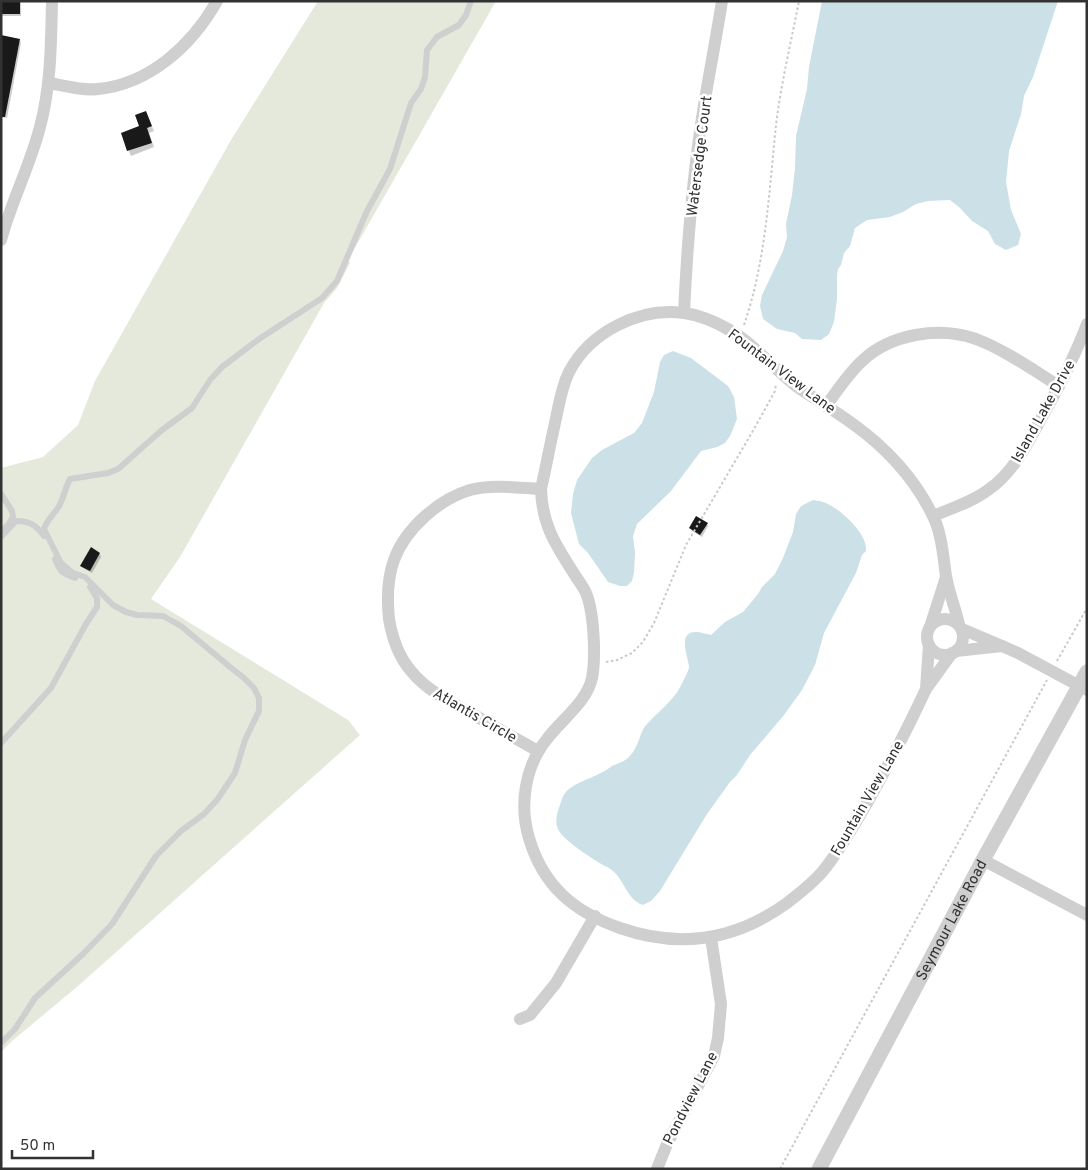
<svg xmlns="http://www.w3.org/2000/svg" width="1088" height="1170" font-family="Overpass,sans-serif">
	<rect width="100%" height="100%" fill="#fff"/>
	<path fill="#e4e9dc" d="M318 1H496L348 260 350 263 337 288 324 303 180 557 151 599 348 720 360 735 78 986 12 1041 1 1052V468L43 457 78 425 95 381 231 140Z"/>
	<g fill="#cbe0e7">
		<path d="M822 1H1058L1033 77 1024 96 1021 114 1009 151 1006 182 1011 210 1021 234 1018 245 1006 250 995 244 988 231 972 221 960 208 950 200 928 201 916 204 903 212 890 217 867 220 855 228 850 246 844 253 841 265 838 269 837 275V299L834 322 829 334 821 340 802 339 795 333 777 329 763 319 760 306 762 295 783 251 787 237 786 224 792 195 795 168 796 136 807 89 809 67Z"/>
		<path d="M673 351 691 358 728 386 734 397 737 419 730 436 725 443 717 447 701 451 671 491 637 524 633 536 635 553 634 572 632 581 627 586H620L608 582 588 553 579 544 571 513 573 494 577 480 592 458 602 450 634 433 642 423 654 392 660 362 664 355Z"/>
		<path d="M813 500C818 501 823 501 828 504 842 511 868 534 866 551L862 555 856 573 824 633 815 665 802 690 784 715 750 755 737 775 730 782 707 814 660 891 651 901 643 905C625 899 624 875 607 867 595 861 566 842 559 831 554 823 557 813 560 805 562 799 564 792 569 789 582 779 598 777 612 766 618 763 624 762 629 757 640 746 639 732 647 724 657 713 669 704 678 691 680 687 689 671 689 667 689 658 676 632 696 632 701 632 706 634 711 635L725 622 743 612 758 594 762 587 775 574 783 558 793 532 796 514 801 506Z"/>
	</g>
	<g fill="#0003">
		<rect x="1" y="1" width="20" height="15"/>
		<path d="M20 40 21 43 7 118 1 117Z"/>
		<path d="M146 112 154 131 149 133 154 147 131 156 122 133 140 127Z"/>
		<path d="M707 524 708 526 702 537 692 531 691 528Z"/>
		<path d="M100 554 101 557 92 573 83 568 81 566Z"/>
	</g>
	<g fill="#191919">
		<rect x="1" y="1" width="19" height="13"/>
		<path d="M1 35 20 39 5 117H1Z"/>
		<path d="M146 111 152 126 147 128 152 143 127 151 121 133 139 126 135 115Z"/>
		<path d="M696 516 708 523 700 535 689 528Z"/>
		<path d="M91 547 100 553 90 571 80 566Z"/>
	</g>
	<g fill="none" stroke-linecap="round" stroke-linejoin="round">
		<g stroke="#c9c9c9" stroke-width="2" stroke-dasharray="2.5 2.5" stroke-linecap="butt">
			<path d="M744 325C766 261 769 192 776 125 781 84 791 42 799 1"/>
			<path d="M1057 661 1087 608"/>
			<path d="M606 662 617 660 632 653 643 642 654 623 686 545 754 429 775 391 776 384"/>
			<path d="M780 1169 1047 680"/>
		</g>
		<g stroke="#cfcfcf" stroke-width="6">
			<path d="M1 494 12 511 13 517 8 525 1 531"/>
			<path d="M1 537 16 521C30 521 36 525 44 536"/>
			<path d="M55 559C60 572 62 573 75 578"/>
			<path d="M1 743 51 688 86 624 97 607V598L90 587"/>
			<path d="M1 1043 15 1029 35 998 83 954 112 924 156 856 181 831 204 814 217 800 235 773 245 740 259 711V698L254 688 244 678 230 667 181 626 163 616 137 615 126 612 113 605 85 577 73 573 61 563 44 529C47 519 54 515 59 506 64 497 65 488 70 479L108 473 118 469 162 430 192 408 210 380 222 367 259 339 322 298 337 281 367 211 390 169 411 103 421 89 425 77 427 50 437 37 459 25 466 15 471 1"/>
		</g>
		<g stroke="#cfcfcf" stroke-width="12">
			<path d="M49 83C65 86 83 91 98 89 150 84 192 45 217 1"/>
			<path d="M1 240C11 202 30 166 40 127 51 86 51 44 52 1"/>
			<path d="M684 313C687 248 692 183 702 118 708 79 716 40 722 1"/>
			<path d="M826 406C837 391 848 374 862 361 890 334 939 326 976 339 1005 350 1033 370 1059 386"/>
			<path d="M933 516C952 508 972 502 988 490 1013 473 1028 443 1042 417 1059 387 1075 356 1087 324"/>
			<circle cx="945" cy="637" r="18"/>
			<path d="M930 627 946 577"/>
			<path d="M929 645 926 689 952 653"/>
			<path d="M1002 646 1018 653 1087 690"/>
			<path d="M956 651 1002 646 962 629"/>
			<path d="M926 689C908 728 888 766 867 803 853 827 840 850 823 871 813 883 800 893 787 903 736 940 680 949 620 928 574 912 543 886 529 838 519 805 525 766 547 739 561 720 587 702 592 678 596 657 594 612 586 593 583 586 577 579 573 572 555 544 542 524 541 489 546 467 550 445 555 423 559 405 561 388 569 372 590 332 639 307 684 313 700 315 718 323 733 332 756 346 774 369 796 386 815 399 834 410 853 424 885 447 914 478 932 514 942 533 943 556 946 576 949 592 955 608 959 624"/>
			<path d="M538 751C517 739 496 728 476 716 453 703 428 692 411 671 399 657 392 637 389 619 387 599 387 579 394 560 405 529 439 499 470 490 493 484 518 488 541 489"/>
			<path d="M983 860 1087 915"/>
			<path d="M520 1019 530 1015 556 983 595 916"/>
			<path d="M657 1169 667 1144 714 1056 718 1038 721 1004 711 938"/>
		</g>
		<path stroke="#cfcfcf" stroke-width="15" id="s1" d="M819 1169 983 860 1087 672"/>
	</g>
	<g text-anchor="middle" stroke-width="5" stroke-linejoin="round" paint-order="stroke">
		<g font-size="15" fill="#323232" stroke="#fff">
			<text transform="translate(699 156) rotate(-83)" y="5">Watersedge Court</text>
			<text transform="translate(782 371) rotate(37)" y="5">Fountain View Lane</text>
			<text transform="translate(1043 411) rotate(-61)" y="5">Island Lake Drive</text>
			<text transform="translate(475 715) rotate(30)" y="5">Atlantis Circle</text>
			<text transform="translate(867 798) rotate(-60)" y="5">Fountain View Lane</text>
			<text dy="5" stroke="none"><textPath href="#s1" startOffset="282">Seymour Lake Road</textPath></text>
			<text transform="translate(690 1098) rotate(-63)" y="5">Pondview Lane</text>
		</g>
	</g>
	<rect width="1088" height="1170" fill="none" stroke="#323232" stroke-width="5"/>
	<path d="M12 1150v8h81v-8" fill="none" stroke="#323232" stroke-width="2.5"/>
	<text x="20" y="1150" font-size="15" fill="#323232" stroke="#ffffff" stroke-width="4" paint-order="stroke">50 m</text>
</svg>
